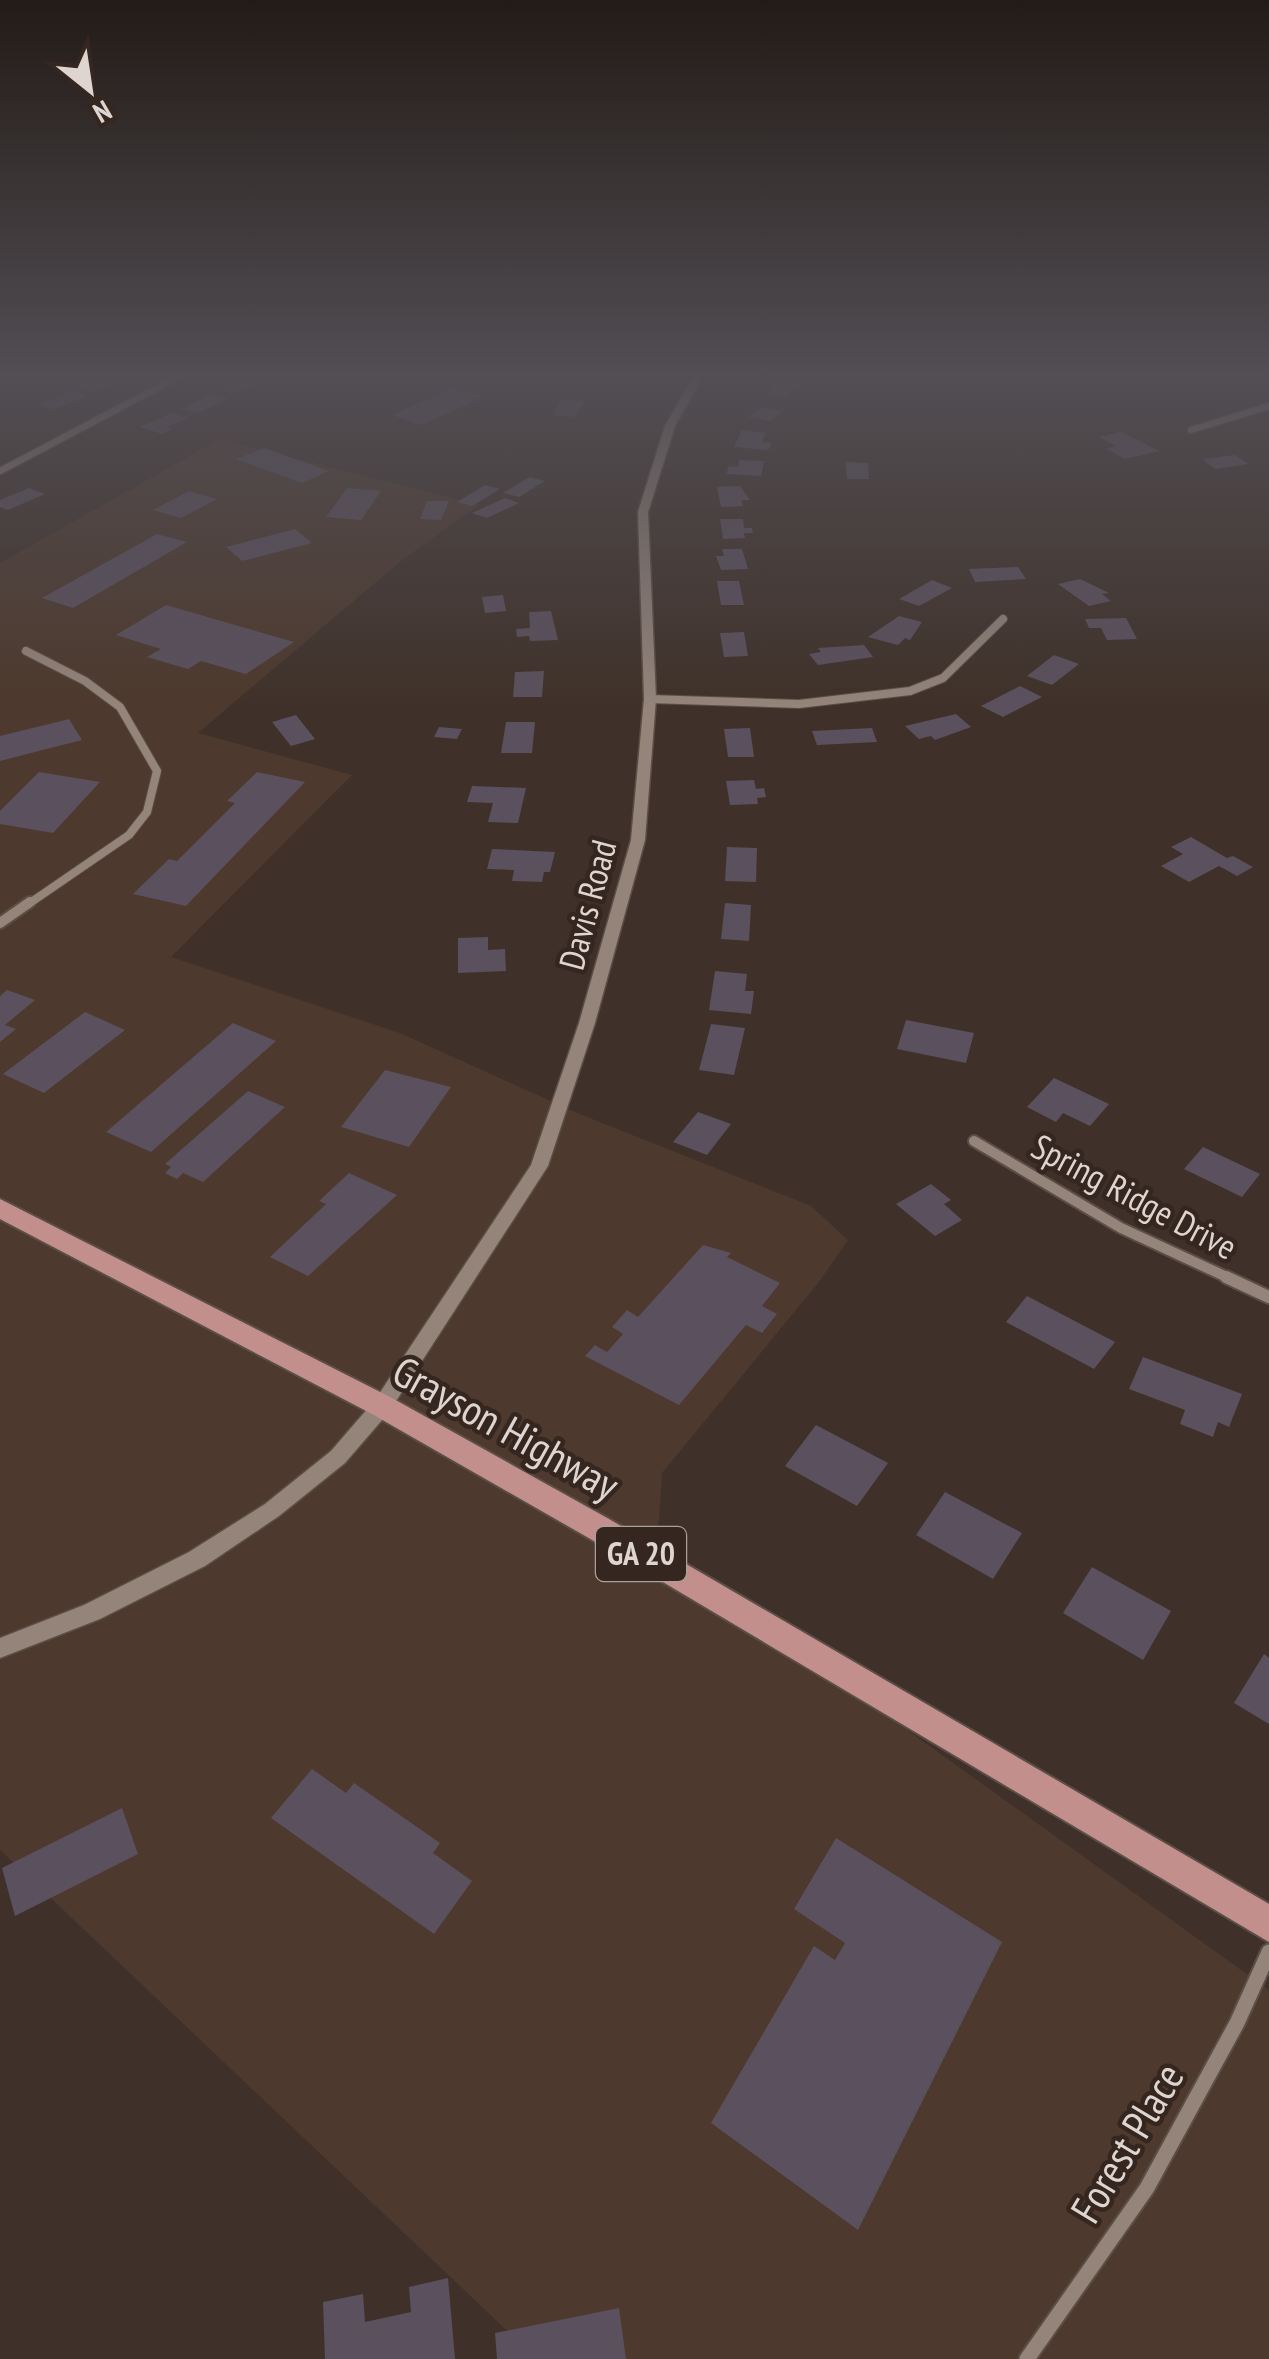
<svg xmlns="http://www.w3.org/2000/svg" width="1269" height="2359" font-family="'PT Sans Narrow',sans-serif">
	<rect width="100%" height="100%" fill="#3f3129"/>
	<path fill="#4d392d" d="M220 439 479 505 401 561 198 733 352 775 171 957 400 1033 577 1113 811 1206 848 1240 819 1282 662 1473 657 1550 1269 1990V2359H537L0 1850V563Z"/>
	<g fill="#5b505d">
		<path d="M102 377 127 378 93 392 78 387Z"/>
		<path d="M242 377H266L235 393 219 389Z"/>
		<path d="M776 381 802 384 799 389 792 388 787 396 767 394Z"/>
		<path d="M453 388 484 396 422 425 392 415Z"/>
		<path d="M73 391 87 396 53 409 38 404Z"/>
		<path d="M212 394 229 398 199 413 182 409Z"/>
		<path d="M562 399 585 401 574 417 553 415Z"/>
		<path d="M761 407 783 411 770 421 749 417Z"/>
		<path d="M172 413 188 418 166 427 172 429 162 434 140 427Z"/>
		<path d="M742 430 766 433 762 442 772 443 768 450 734 447Z"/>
		<path d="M1121 432 1159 451 1125 459 1106 449 1116 446 1099 437Z"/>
		<path d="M264 448 329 471 302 483 236 459Z"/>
		<path d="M1235 455 1249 464 1215 469 1202 459Z"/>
		<path d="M739 460 764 461 761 476 727 474 728 466 738 467Z"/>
		<path d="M845 462 868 463 869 479H847Z"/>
		<path d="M530 477 545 481 519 497 503 493Z"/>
		<path d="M485 485 500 489 472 506 457 502Z"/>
		<path d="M740 486 750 500H741L743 506 721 507 717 487Z"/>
		<path d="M29 488 45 494 8 510 0 507V500Z"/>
		<path d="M347 488 381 491 361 520 326 517Z"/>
		<path d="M189 491 217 499 181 518 153 510Z"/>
		<path d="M505 498 519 503 487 518 472 513Z"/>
		<path d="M427 501H449L441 520 420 519Z"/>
		<path d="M720 519H743L744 528H752L753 533H744L745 538 723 539Z"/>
		<path d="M295 529 312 543 242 561 226 547Z"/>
		<path d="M157 534 187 542 73 608 42 598Z"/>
		<path d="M722 549H742L748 569 721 570 716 556H724Z"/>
		<path d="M1018 567 1026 579 975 582 969 569Z"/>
		<path d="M1080 579 1109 593 1102 594 1111 601 1089 606 1058 584Z"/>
		<path d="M932 580 952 588 919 606 899 599Z"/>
		<path d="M717 581H739L744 605H721Z"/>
		<path d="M503 595 506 611 485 613 482 597Z"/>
		<path d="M166 605 294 642 246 674 201 661 188 669 147 657 161 649 116 635Z"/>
		<path d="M551 611 558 640 530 641 529 636 517 637 516 629 530 628 529 612Z"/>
		<path d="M899 616 922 622 910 640 905 638 898 645 868 637Z"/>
		<path d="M1126 618 1137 639 1107 640 1101 628H1089L1085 619Z"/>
		<path d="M744 632 748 656 724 657 720 633Z"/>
		<path d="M864 645 873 657 818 665 809 654 821 652 818 648Z"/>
		<path d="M1054 655 1079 664 1052 685 1027 676Z"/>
		<path d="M544 671 542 697H513L515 672Z"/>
		<path d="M1020 686 1042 697 1003 717 981 706Z"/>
		<path d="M956 714 971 727 935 740 931 736 919 739 905 726Z"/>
		<path d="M296 715 315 739 291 746 272 722Z"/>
		<path d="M69 719 82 740 0 761V736Z"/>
		<path d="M506 722H535L532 753H501Z"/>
		<path d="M439 727 462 729 457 739 434 737Z"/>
		<path d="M750 728 754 757H728L724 729Z"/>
		<path d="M872 728 877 742 817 745 812 731Z"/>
		<path d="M39 772 100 782 53 833 0 824V811Z"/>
		<path d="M257 772 305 782 186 906 133 894 169 859 177 861 235 803 227 801Z"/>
		<path d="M754 780 756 789 764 788 766 797 757 798 758 804 730 805 726 781Z"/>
		<path d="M472 786 526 788 518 823 488 822 493 803 467 802Z"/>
		<path d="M1191 837 1227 858 1233 856 1253 867 1237 876 1219 866 1189 882 1161 866 1183 854 1171 847Z"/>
		<path d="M727 847 757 848 756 882 725 881Z"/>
		<path d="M492 849 555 852 550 872H544L542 882 512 881 514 870 487 869Z"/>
		<path d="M725 903 751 905 749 941 721 939Z"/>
		<path d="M488 937V950L505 949 506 971 458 973V938Z"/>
		<path d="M715 971 747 974 745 991H754L751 1014 709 1010Z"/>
		<path d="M7 990 35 1000 5 1025 16 1029 0 1042V996Z"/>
		<path d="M85 1012 125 1030 44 1093 3 1074Z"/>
		<path d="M906 1020 974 1033 966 1063 897 1049Z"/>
		<path d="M233 1023 276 1041 151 1152 106 1132Z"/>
		<path d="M711 1024 745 1028 734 1075 699 1070Z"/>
		<path d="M385 1070 451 1087 409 1147 341 1127Z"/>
		<path d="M1054 1078 1109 1104 1090 1126 1063 1113 1056 1122 1027 1107Z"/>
		<path d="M248 1091 285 1107 203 1182 183 1173 177 1179 165 1173 171 1167 165 1164Z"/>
		<path d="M698 1112 731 1124 707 1155 673 1142Z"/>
		<path d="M1203 1147 1260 1174 1242 1197 1184 1169Z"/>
		<path d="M349 1173 397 1195 308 1276 270 1257 326 1204 319 1201Z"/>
		<path d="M931 1184 951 1200 944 1204 962 1220 935 1236 896 1204Z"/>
		<path d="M703 1245 731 1253 727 1257 780 1283 762 1306 777 1314 762 1333 746 1325 679 1405 585 1356 595 1345 607 1352 623 1334 612 1327 627 1310 638 1317Z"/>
		<path d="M1027 1296 1115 1342 1094 1369 1006 1322Z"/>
		<path d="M1143 1357 1242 1394 1229 1427 1218 1422 1213 1437 1180 1424 1185 1410 1129 1389Z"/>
		<path d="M816 1425 888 1463 857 1506 785 1466Z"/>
		<path d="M945 1492 1022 1533 993 1579 916 1535Z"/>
		<path d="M1092 1567 1171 1611 1143 1660 1063 1613Z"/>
		<path d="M1264 1654 1269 1658V1724L1234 1703Z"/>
		<path d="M312 1769 346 1793 354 1783 440 1843 433 1853 472 1881 434 1934 271 1818Z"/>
		<path d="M122 1808 138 1854 15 1916 2 1868Z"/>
		<path d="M836 1838 1002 1942 858 2230 711 2123 814 1946 835 1960 845 1943 794 1909Z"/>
		<path d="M448 2278 455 2359H325L323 2302 363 2294 365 2322 411 2312 409 2287Z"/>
		<path d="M619 2308 626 2359H497L495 2333Z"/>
	</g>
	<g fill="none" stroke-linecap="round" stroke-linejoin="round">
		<g stroke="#5a4e46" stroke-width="9">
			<g id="minor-far4">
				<path d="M1191 430 1269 406"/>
				<path d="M0 471 178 377"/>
			</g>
		</g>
		<g stroke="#5a4e46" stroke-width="10">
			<g id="minor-far3">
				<path d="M26 651 85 681 120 707 157 771 147 812 129 835 27 905"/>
				<path d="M650 699 799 704 910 691 943 678 1003 619"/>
			</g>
		</g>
		<g stroke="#5a4e46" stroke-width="14">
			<g id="minor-far2">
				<path d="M0 923 30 902"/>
				<path d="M974 1141 1121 1228 1231 1279"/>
			</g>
		</g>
		<g stroke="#5a4e46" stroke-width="16">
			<path id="minor-far1" d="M1226 1277 1269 1297"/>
		</g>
		<g stroke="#5a4e46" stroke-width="19">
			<path id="minor" d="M1027 2359 1147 2188 1237 2023 1269 1952"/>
		</g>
		<g stroke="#5a4e46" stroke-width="3">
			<path id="tertiary" d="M693 377H702L675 426 648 512 656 699 645 840 595 1023 548 1166 389 1412 345 1463 279 1516 205 1566 100 1619 0 1658V1638L84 1605 189 1552 265 1504 331 1451 375 1400 531 1165 579 1023 631 840 644 699 638 512 665 426Z"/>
		</g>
		<g stroke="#5a4e46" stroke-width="4">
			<path id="primary" d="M0 1199 392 1398 609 1519 1269 1904V1942L587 1537 372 1414 0 1219Z"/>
		</g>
		<use href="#minor-far4" stroke="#94847a" stroke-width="6"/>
		<use href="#minor-far3" stroke="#94847a" stroke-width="8"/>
		<use href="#minor-far2" stroke="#94847a" stroke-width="10"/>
		<use href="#minor-far1" stroke="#94847a" stroke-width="12"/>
		<use href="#minor" stroke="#94847a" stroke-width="15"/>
		<use href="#tertiary" fill="#94847a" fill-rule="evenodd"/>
		<use href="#primary" fill="#c28f8d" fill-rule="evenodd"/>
	</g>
	<linearGradient id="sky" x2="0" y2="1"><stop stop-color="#231b17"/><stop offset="0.53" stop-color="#524e54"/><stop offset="1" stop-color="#524e54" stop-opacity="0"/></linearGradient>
	<rect width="1269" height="708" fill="url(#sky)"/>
	<g text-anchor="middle" stroke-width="9" stroke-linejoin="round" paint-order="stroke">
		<rect fill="#35271f" stroke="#aba19b" stroke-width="2.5" x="596" y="1527" width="90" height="54" rx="8"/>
		<g font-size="32" font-weight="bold" fill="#ded5d0">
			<text x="641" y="1565">GA 20</text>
		</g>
		<g font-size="35" fill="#ded5d0" stroke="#35271f">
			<text transform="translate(588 905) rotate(-75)" y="12">Davis Road</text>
			<text transform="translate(1134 1197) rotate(28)" y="12">Spring Ridge Drive</text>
		</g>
		<g font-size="42" fill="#ded5d0" stroke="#35271f">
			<text transform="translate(506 1428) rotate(29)" y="15">Grayson Highway</text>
			<text transform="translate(1127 2143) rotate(-59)" y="15">Forest Place</text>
		</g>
	</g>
	<g transform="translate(90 90) rotate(150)" stroke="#35271f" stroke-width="8" paint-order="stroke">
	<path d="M0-8L18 38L0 25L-18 38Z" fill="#ded5d0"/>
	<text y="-15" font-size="28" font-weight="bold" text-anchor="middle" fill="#ded5d0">N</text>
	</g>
</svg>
